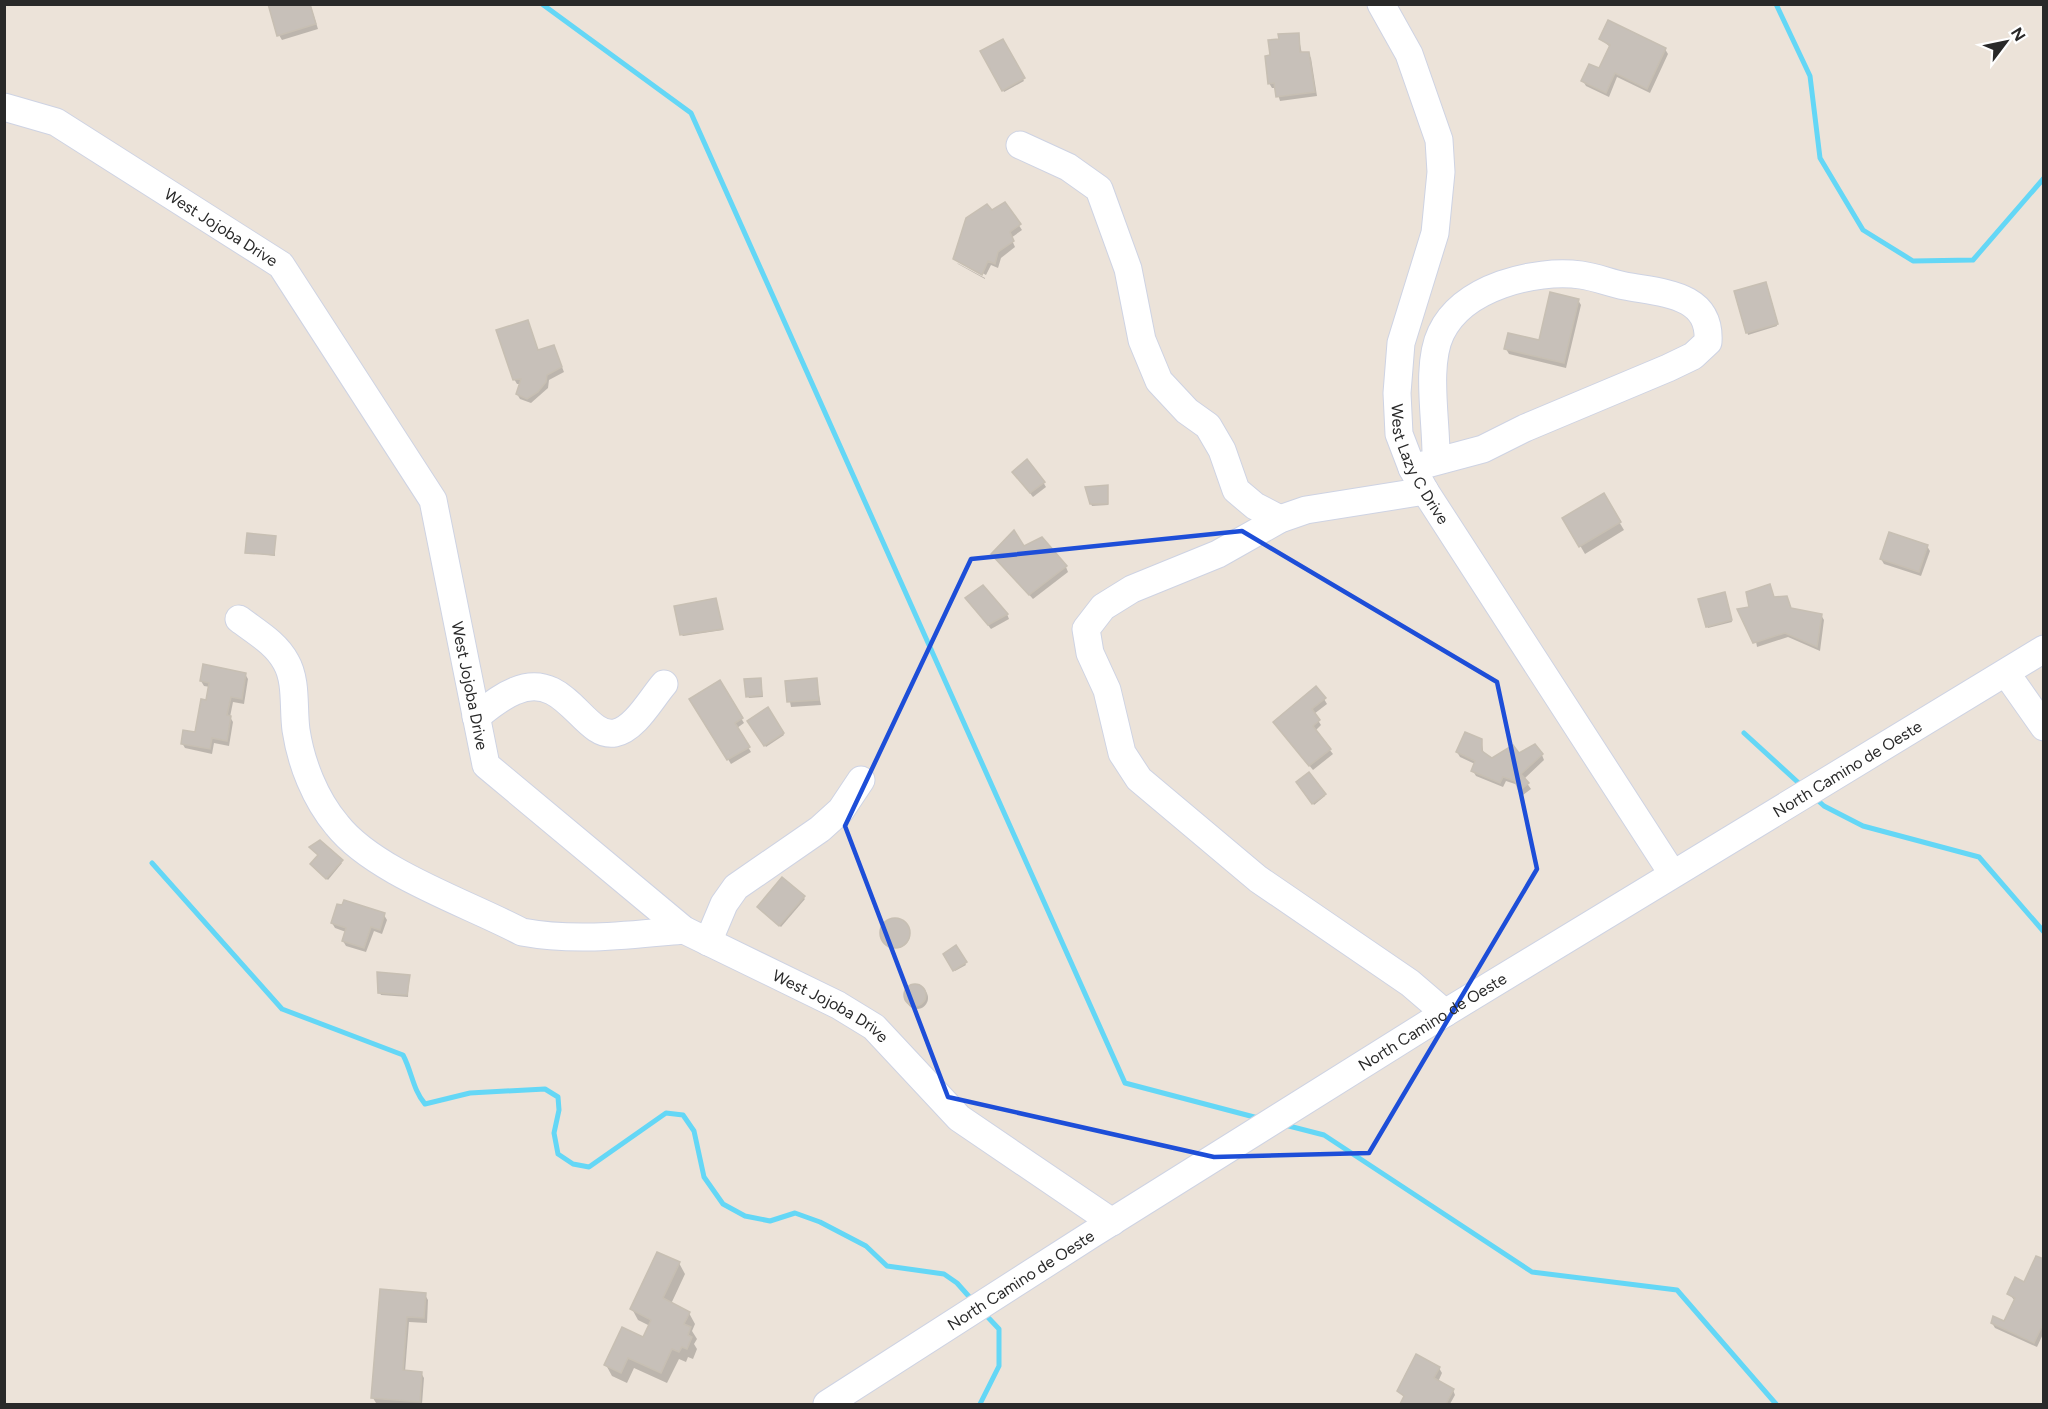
<svg xmlns="http://www.w3.org/2000/svg" width="2048" height="1409" font-family="Figtree,sans-serif">
	<rect width="100%" height="100%" fill="#ece3d9"/>
	<g fill="#0003">
		<path d="M310 4 318 29 282 40 279 35Z"/>
		<path d="M1298 34 1302 54 1308 53 1311 58 1317 96 1280 101 1276 88H1272L1269 83 1271 56Z"/>
		<path d="M1601 39 1665 49 1668 54 1650 93 1617 77 1609 97 1586 86 1583 81 1599 70 1610 47Z"/>
		<path d="M1002 41 1024 81 1004 92 982 52Z"/>
		<path d="M1005 204 1022 230 1011 238 1015 247 1001 258 998 268 991 265 986 275 956 259V261L955 259 991 212Z"/>
		<path d="M957 263 985 278V279L958 264Z"/>
		<path d="M1766 286 1777 326 1748 335 1736 292Z"/>
		<path d="M1578 300 1581 305 1566 368 1509 354 1506 349 1540 342Z"/>
		<path d="M554 347 564 372 549 380 548 388 531 403 520 399 517 394 521 384H517L514 379 538 351Z"/>
		<path d="M1017 477 1043 482 1046 487 1033 497Z"/>
		<path d="M1108 488V505L1092 506 1091 504Z"/>
		<path d="M1603 495 1624 530 1585 554 1564 518Z"/>
		<path d="M275 537V556L247 552Z"/>
		<path d="M1927 546 1930 551 1921 576 1884 564 1881 559Z"/>
		<path d="M1024 548 1066 567 1068 572 1033 599 996 559Z"/>
		<path d="M1725 596 1732 622 1708 628 1707 626Z"/>
		<path d="M967 599 1007 614 1009 619 991 629Z"/>
		<path d="M1775 599 1791 610 1821 615 1824 620 1820 651 1788 637 1757 647 1750 608Z"/>
		<path d="M716 602 723 630 683 636 681 634Z"/>
		<path d="M245 674 248 679 244 704 233 702 230 717 233 722 229 746 214 743 212 754 185 748 182 743 196 734 207 702 210 687 204 686 201 681Z"/>
		<path d="M816 680 821 705 791 707 786 682Z"/>
		<path d="M761 681 763 697 749 698 748 696Z"/>
		<path d="M719 682 744 723 737 728 751 752 731 764 691 699Z"/>
		<path d="M1324 699 1327 704 1314 714 1321 725 1315 731 1333 754 1313 770 1278 727Z"/>
		<path d="M767 709 784 735 766 747 749 721Z"/>
		<path d="M1481 740 1484 755 1492 760 1542 755 1544 760 1524 779 1531 789 1523 795 1518 785 1506 781 1503 787 1476 776 1473 771 1475 764 1460 757 1457 752Z"/>
		<path d="M1309 774 1325 796 1314 805 1298 783Z"/>
		<path d="M320 855 342 863 328 880 312 865Z"/>
		<path d="M783 879 805 899 781 927 760 909Z"/>
		<path d="M384 915 387 920 382 934 374 931 366 952 346 946 343 941 346 932 335 928 332 923Z"/>
		<circle cx="896" cy="934" r="14"/>
		<path d="M956 947 966 965 955 971 945 954Z"/>
		<path d="M409 976 408 997 381 995 380 993Z"/>
		<circle cx="917" cy="998" r="11"/>
		<path d="M2044 1261V1332L2037 1347 1995 1328 1992 1323H2005L2015 1301 2009 1294 2025 1284Z"/>
		<path d="M679 1263 685 1274 671 1304 689 1313 695 1324 692 1331 697 1339 694 1344 697 1349 693 1359 688 1357 686 1362 679 1359 667 1383 634 1368 627 1383 612 1376 606 1365 644 1339 650 1326 638 1320 632 1309Z"/>
		<path d="M381 1291 425 1295 428 1300 427 1323 409 1322 405 1372 421 1373 424 1378 422 1404 376 1403 373 1398Z"/>
		<path d="M1416 1356 1439 1368 1442 1373 1438 1382 1453 1390 1455 1395 1450 1404H1402L1405 1398 1399 1391Z"/>
	</g>
	<g fill="none" stroke-linecap="round" stroke-linejoin="round">
		<g stroke="#64d7f6" stroke-width="5">
			<path d="M542 4 691 113 1125 1083 1258 1118"/>
			<path d="M1776 4 1810 76 1820 158 1863 230 1913 261 1973 260 2044 178"/>
			<path d="M1744 733 1802 786"/>
			<path d="M1814 797 1824 806 1863 826 1979 857 2044 932"/>
			<path d="M152 863 282 1009 403 1055C412 1072 413 1090 425 1104L470 1093 545 1089 558 1097 559 1110 554 1133 558 1154 573 1164 589 1167 666 1113 683 1115 694 1131 704 1177 723 1204 745 1216 770 1221 795 1213 820 1222 866 1246 887 1266 944 1274 957 1283 973 1301"/>
			<path d="M1285 1125 1324 1135 1532 1272 1677 1290 1776 1404"/>
			<path d="M980 1404 999 1366V1329L983 1312"/>
		</g>
	</g>
	<g fill="#c7c0b9" stroke="#c7bfb3" stroke-width="1.5">
		<path d="M268 4H310L316 24 277 36Z"/>
		<path d="M1608 20 1666 48 1647 89 1615 73 1606 93 1581 81 1589 64 1599 68 1610 45 1599 39Z"/>
		<path d="M1299 33 1300 52H1309L1315 92 1276 97 1274 83 1268 84 1265 56 1270 55 1268 40 1279 39 1278 34Z"/>
		<path d="M1003 39 1025 78 1002 91 980 51Z"/>
		<path d="M1005 202 1021 224 1010 232 1014 241 998 252 995 264 988 261 982 275 953 259 966 218 987 204 992 210Z"/>
		<path d="M1766 282 1778 324 1746 333 1734 291Z"/>
		<path d="M1550 292 1579 299 1564 363 1504 349 1508 333 1539 340Z"/>
		<path d="M528 320 538 350 554 345 562 367 547 375 546 382 538 392 527 399 516 394 521 379 513 380 496 330Z"/>
		<path d="M1027 459 1045 482 1030 493 1012 472Z"/>
		<path d="M1108 485V504H1090L1085 487Z"/>
		<path d="M1604 493 1621 522 1579 547 1562 518Z"/>
		<path d="M1014 530 1024 546 1042 537 1067 566 1029 595 991 554Z"/>
		<path d="M1889 532 1928 545 1919 572 1880 559Z"/>
		<path d="M247 533 276 536 274 555 245 553Z"/>
		<path d="M1770 584 1774 597 1787 596 1791 608 1822 614 1817 647 1785 633 1753 643 1737 609 1749 607 1746 592Z"/>
		<path d="M983 585 1008 614 988 625 965 598Z"/>
		<path d="M1725 592 1732 620 1706 627 1698 599Z"/>
		<path d="M716 598 723 629 680 635 674 606Z"/>
		<path d="M203 664 246 673 242 699 231 697 227 715 231 716 227 741 212 738 210 749 181 744 183 730 195 732 201 699 206 700 209 683 200 681Z"/>
		<path d="M761 678 762 695 746 697 744 679Z"/>
		<path d="M817 678 819 700 787 702 785 681Z"/>
		<path d="M720 680 743 718 735 723 750 747 727 760 689 699Z"/>
		<path d="M1316 686 1326 698 1312 709 1320 720 1313 726 1331 749 1309 766 1273 722Z"/>
		<path d="M768 707 784 733 764 746 747 721Z"/>
		<path d="M1465 732 1482 739V751L1492 758 1513 745 1519 753 1535 744 1543 754 1521 774 1529 783 1519 791 1515 781 1503 777 1500 783 1471 771 1475 761 1456 752Z"/>
		<path d="M1309 772 1326 794 1312 804 1296 782Z"/>
		<path d="M320 840 343 860 326 879 310 864 318 855 309 847Z"/>
		<path d="M782 877 805 896 779 926 757 907Z"/>
		<path d="M344 900 385 913 380 930 371 927 364 948 342 941 346 928 331 923 337 904 342 905Z"/>
		<circle cx="895" cy="933" r="15"/>
		<path d="M956 945 967 962 953 971 943 954Z"/>
		<path d="M377 972 410 975 407 995 378 993Z"/>
		<circle cx="915" cy="995" r="11"/>
		<path d="M657 1252 680 1262 663 1298 690 1312 684 1324 691 1327 688 1335 692 1337 687 1349 682 1347 679 1352 672 1349 661 1373 628 1358 621 1373 604 1365 622 1327 643 1337 651 1320 630 1309Z"/>
		<path d="M2036 1256 2044 1259V1322L2034 1343 1991 1323 1993 1316 2004 1321 2015 1298 2007 1294 2015 1277 2024 1282Z"/>
		<path d="M380 1289 426 1293 424 1318 407 1317 403 1370 422 1372 420 1402 371 1398Z"/>
		<path d="M1416 1354 1440 1367 1434 1378 1454 1389 1446 1404H1400L1404 1396 1397 1391Z"/>
	</g>
	<g fill="none" stroke-linecap="round" stroke-linejoin="round">
		<g stroke="#ced3e3" stroke-width="29">
			<g id="minor">
				<path id="s1" d="M1381 4 1409 54 1439 140 1441 172 1435 233 1401 343 1397 393 1399 434 1412 468 1425 491 1672 873"/>
				<path id="s2" d="M4 107 56 122 281 265 433 500 486 765 684 930 838 1005 874 1027 959 1118 1112 1222"/>
				<path d="M1020 145 1068 167 1099 189 1128 269 1142 340 1159 381 1187 411 1208 426 1222 450 1236 490 1255 506 1280 519"/>
				<path d="M1412 468 1483 449 1525 428 1668 368 1693 356 1708 342C1711 293 1661 293 1625 286 1610 283 1596 277 1581 275 1534 269 1463 287 1441 333 1425 366 1437 423 1436 460"/>
				<path d="M1425 491 1306 510 1280 519 1218 554 1132 589 1103 607 1086 629 1090 653 1107 690 1122 753 1139 779 1258 879 1410 983 1445 1013"/>
				<path d="M239 619C256 632 276 643 286 662 297 681 293 708 296 730 301 763 315 799 337 825 374 872 467 903 522 932 576 942 630 935 684 930"/>
				<path d="M2006 673 2044 727"/>
				<path d="M476 717C489 707 500 697 515 691 566 669 583 739 615 733 635 729 651 699 664 684"/>
				<path d="M708 942 724 904 736 887 820 829 841 810 861 780"/>
				<path id="s3" d="M827 1404 1089 1236 1445 1013 2044 649"/>
			</g>
		</g>
		<use href="#minor" stroke="#fff" stroke-width="27"/>
	</g>
	<path fill="none" stroke="#1d4ed8" stroke-width="4.5" stroke-linejoin="round" d="M1242 531 1497 682 1537 869 1369 1153 1214 1157 948 1097 845 826 971 559Z"/>
	<g text-anchor="middle" stroke-width="4.5" stroke-linejoin="round" paint-order="stroke">
		<g font-size="16" fill="#292929" stroke="#fff">
			<text dy="6" stroke="none"><textPath href="#s2" startOffset="250">West Jojoba Drive</textPath></text>
			<text dy="6" stroke="none"><textPath href="#s1" startOffset="483">West Lazy C Drive</textPath></text>
			<text dy="6" stroke="none"><textPath href="#s2" startOffset="790">West Jojoba Drive</textPath></text>
			<text dy="6" stroke="none"><textPath href="#s3" startOffset="1202">North Camino de Oeste</textPath></text>
			<text dy="6" stroke="none"><textPath href="#s2" startOffset="1294">West Jojoba Drive</textPath></text>
			<text dy="6" stroke="none"><textPath href="#s3" startOffset="716">North Camino de Oeste</textPath></text>
			<text dy="6" stroke="none"><textPath href="#s3" startOffset="230">North Camino de Oeste</textPath></text>
		</g>
	</g>
	<rect width="2048" height="1409" fill="none" stroke="#292929" stroke-width="12"/>
	<g transform="translate(2006 42) rotate(58)" stroke="#ffffff" stroke-width="4.5" paint-order="stroke">
	<path d="M0-4.5L10 22L0 15L-10 22Z" fill="#292929"/>
	<text y="-9" font-size="16" font-weight="bold" text-anchor="middle" fill="#292929">N</text>
	</g>
</svg>
